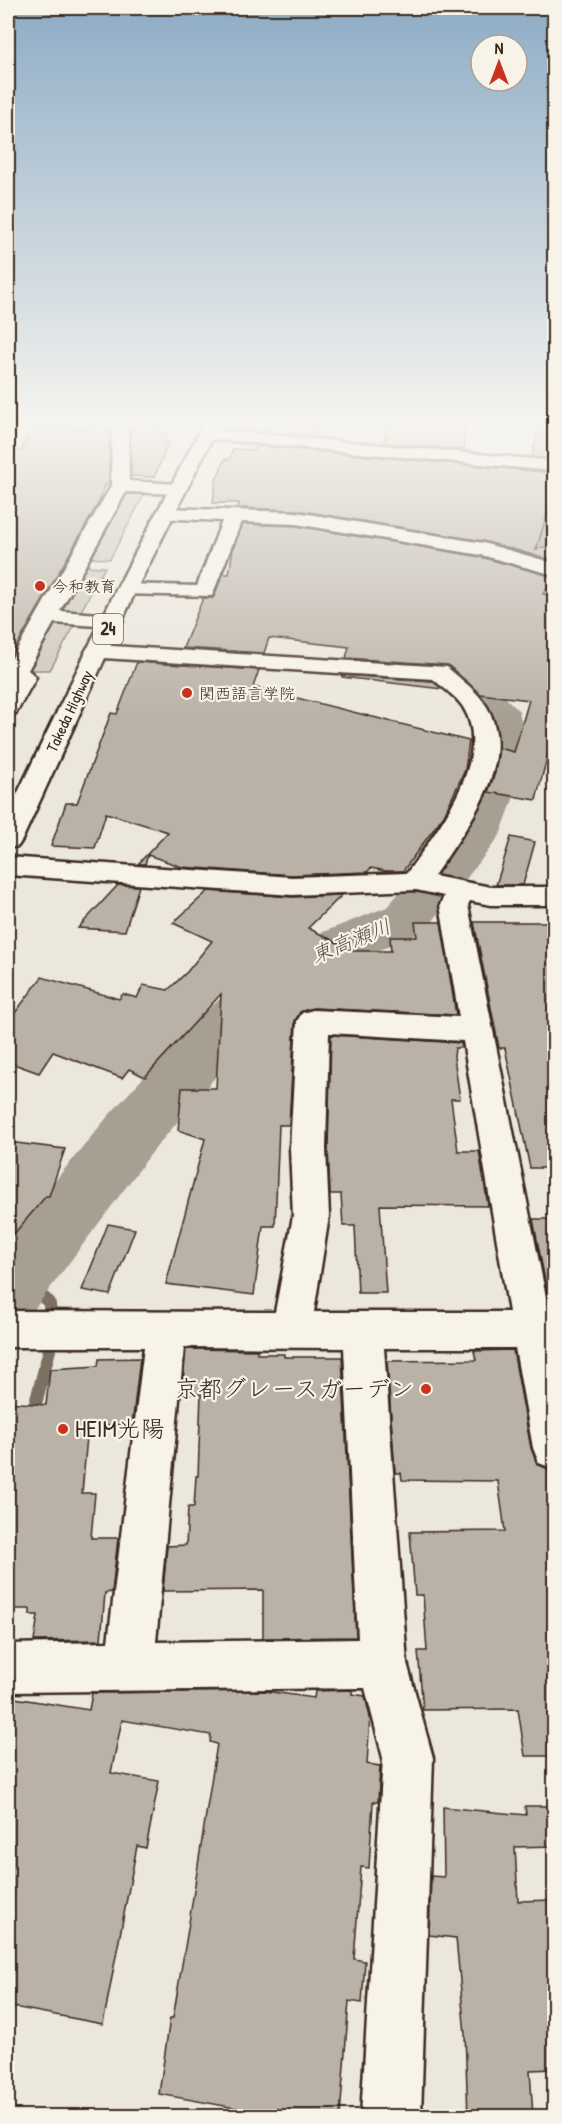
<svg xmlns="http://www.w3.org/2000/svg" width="562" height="2124" font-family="'Patrick Hand','Klee One',sans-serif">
	<rect width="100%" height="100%" fill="#ece7dc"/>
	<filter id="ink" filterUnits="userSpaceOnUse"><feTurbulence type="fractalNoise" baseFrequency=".0167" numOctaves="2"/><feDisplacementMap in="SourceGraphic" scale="12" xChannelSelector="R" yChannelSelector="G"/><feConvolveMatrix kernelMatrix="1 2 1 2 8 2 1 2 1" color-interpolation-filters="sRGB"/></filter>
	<g filter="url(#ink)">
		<g fill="#cec8bc" stroke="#84796d" stroke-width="1.5">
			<path d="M125 491 145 493 110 559 89 558Z"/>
			<path d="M85 566 105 567 80 613 61 611Z"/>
			<path d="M53 621 76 623 50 670H28Z"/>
		</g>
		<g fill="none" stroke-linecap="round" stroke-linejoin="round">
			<g stroke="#7c7064" stroke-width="13">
				<path d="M12 1283 39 1294 49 1302 50 1309"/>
				<path d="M32 1417 51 1344"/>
			</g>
			<path fill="#a89f93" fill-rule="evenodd" d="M554 520V543C514 559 457 572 429 608L435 628 519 711 525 737 519 783 500 835 492 846 425 931 317 976 239 1049 153 1151 33 1311 8 1320V1238L109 1115 197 1019 277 950 387 907 452 831 473 783 481 737 476 715 402 640 396 632 391 607 411 581 443 561Z"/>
		</g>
		<g fill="#bab2a7" stroke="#3b2a1e" stroke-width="1.5">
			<path d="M91 421H110L109 485H105L99 502 8 661V452L22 450 29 428 90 427Z"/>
			<path d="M130 421H163L157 432H169L164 443H169L154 477 131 476Z"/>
			<path d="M268 421H321L314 437 263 432Z"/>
			<path d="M388 421H465L464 450 384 443Z"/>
			<path d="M541 421H555V459L532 457Z"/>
			<path d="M257 446 555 473 550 505 536 550 555 543V561L483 541 296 510 238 508 239 503H213L216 480 225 459 229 460 233 449 255 450Z"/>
			<path d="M243 524 296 526 481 557 554 577 543 594 555 596V727L536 800 488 792 495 773 499 748 514 752 529 700 480 694 448 665 346 658 349 647 269 638 264 653 183 648 203 598H213L223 574H229L233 549Z"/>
			<path d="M137 662 259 670 253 687 469 741 465 770 444 815 403 871H386L371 868 367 872 292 875 182 867 148 855 145 864H138L168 832 106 813 95 848 51 846 66 803H77L111 713 117 714Z"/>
			<path d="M342 675 432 681 442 689 342 677Z"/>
			<path d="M511 837 535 842 523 885H496Z"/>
			<path d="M118 885 139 886 125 931 78 928Z"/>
			<path d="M208 891 292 897 342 895 308 928 354 951H391L390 937H417L415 922H441L456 1015 313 1008 300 1012 295 1021 289 1125H279L275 1226H263L254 1295 166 1284 205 1139 178 1130 182 1088H216L221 994 145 1077 129 1069 122 1078 53 1052 39 1073 8 1062V1022L42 977 119 999 123 994 137 998 143 985 168 990 187 972 212 941 173 923Z"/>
			<path d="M474 922H555V1168H530L505 1048H499Z"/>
			<path d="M331 1035 461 1043 462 1048H455L454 1057 460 1099H451L458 1151H479L488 1206 380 1205 386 1293H358L355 1226H343L341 1194H330L328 1148Z"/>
			<path d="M8 1142 65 1149 49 1196H46L8 1241Z"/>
			<path d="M533 1219H555V1301H549Z"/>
			<path d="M108 1224 135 1229 110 1295 82 1290Z"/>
			<path d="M186 1349 257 1350V1354H284V1357H342L356 1637 263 1638V1590L163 1591 167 1546 186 1545 188 1507H194L196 1476H198L201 1394H182Z"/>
			<path d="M513 1350 531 1448 537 1464 548 1469 555 1507V1756H525L518 1709 423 1710 418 1651H427L423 1595H415L410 1532 505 1531 498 1481 402 1480 401 1473H395L387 1361 476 1360 474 1351Z"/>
			<path d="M140 1358 132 1425H88L82 1493H95L91 1538H118L112 1592 105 1593 101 1640 34 1641 38 1615H30V1609H8V1402L46 1405 50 1369 98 1366 99 1359Z"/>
			<path d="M352 1690V1694L365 1696 370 1717 367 1764 380 1766 378 1802H373L369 1868 361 1867 354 1959 365 1961 362 2003 349 2001 340 2116H257L258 2112 159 2094 170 2018H173L188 1929 217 1744 210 1742 211 1735 122 1720 111 1773 159 1781 146 1848 137 1846 103 2024 8 2006V1697L89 1710 92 1693 265 1691 314 1698 315 1691Z"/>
			<path d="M525 1806H555V1846L515 1847 518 1901 555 1900V2069L530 2070 533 2116H468L465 2034 456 1938 429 1935 431 1876 444 1877 443 1807 526 1815Z"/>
		</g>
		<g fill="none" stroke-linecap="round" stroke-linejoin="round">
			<g stroke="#3b2a1e" stroke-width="5">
				<g id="minor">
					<path d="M8 421H24L14 438 8 439Z"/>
					<path d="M112 421H128L129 481 177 484 186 489 177 494 126 492 60 611 112 615 120 616 123 621 120 626 112 627 54 623 28 670 36 677 16 713 8 715V686L11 679 8 677V665L111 486Z"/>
					<path d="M206 429 554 461V471L200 438 198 434 200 430Z"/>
					<path d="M164 508 296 512 483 543 554 563V575L481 555 296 524 241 522 212 596 119 594 116 590 119 586 126 584 197 586 222 521 157 518 155 514Z"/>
					<path d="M96 645 447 667C461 680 477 690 487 707 519 763 465 830 434 876L491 887H554V905H491L470 901 468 905 549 1312 554 1313V1469L539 1463 533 1448 515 1348H384L407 1663 433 1758 421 2116H361L383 1758 365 1688 8 1692V1644L108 1642 144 1347H8V1311L275 1312 293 1216 290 1148 297 1021 302 1013 313 1010 459 1017 440 905 444 896 416 890 292 895 8 875V857L292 877 407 873C436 832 495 758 463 707 456 696 442 687 433 679L88 657 85 652 88 647ZM329 1033 463 1041 509 1312H314L329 1216 326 1148ZM184 1347 344 1348 358 1639 156 1642Z"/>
				</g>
			</g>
			<g stroke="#3b2a1e" stroke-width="5">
				<path id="highway" d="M205 421H221L136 590 22 840 18 846 8 848V813L116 590Z"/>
			</g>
			<use href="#minor" fill="#f7f3e8" fill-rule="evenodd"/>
			<use href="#highway" fill="#f7f3e8" fill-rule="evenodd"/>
		</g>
	</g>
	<linearGradient id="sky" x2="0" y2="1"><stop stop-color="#8eacc6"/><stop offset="0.59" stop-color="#f6f4ef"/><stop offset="1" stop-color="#f6f4ef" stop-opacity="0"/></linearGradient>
	<rect width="562" height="718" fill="url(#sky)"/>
	<g fill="#c8321e" stroke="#f7f3e8" stroke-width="2">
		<circle cx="40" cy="586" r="6"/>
		<circle cx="187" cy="693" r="6"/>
		<circle cx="426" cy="1389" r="6"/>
		<circle cx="63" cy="1429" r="6"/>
	</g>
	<g text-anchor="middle" stroke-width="4.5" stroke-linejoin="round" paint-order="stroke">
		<g font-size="16" fill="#3b2a1e" stroke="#f7f3e8" text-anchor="start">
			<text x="52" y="592">今和教育</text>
			<text x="199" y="699">関西語言学院</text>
		</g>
		<g font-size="16" fill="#3b2a1e" stroke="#f7f3e8">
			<text transform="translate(69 711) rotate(-65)" y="6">Takeda Highway</text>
		</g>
		<rect fill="#f7f3e8" stroke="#73665b" stroke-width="1.5" x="93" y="614" width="30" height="30" rx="4.5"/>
		<g font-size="18" font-weight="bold" fill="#3b2a1e">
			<text x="108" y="635">24</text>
		</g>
		<g font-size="21" font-style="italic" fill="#615347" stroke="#f7f3e8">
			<text transform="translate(351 941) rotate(-22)" y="7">東高瀬川</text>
		</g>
		<g font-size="24" fill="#3b2a1e" stroke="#f7f3e8" text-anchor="end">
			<text x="414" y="1397">京都グレースガーデン</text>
			<text x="75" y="1437" text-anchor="start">HEIM光陽</text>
		</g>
	</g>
	<rect width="562" height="2124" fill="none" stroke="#f7f3e8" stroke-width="30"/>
	<rect x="15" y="15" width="532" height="2094" fill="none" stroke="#3b2a1e" stroke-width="2" filter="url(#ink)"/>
	<g transform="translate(499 63)"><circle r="28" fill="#f7f3e8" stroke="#aca397" stroke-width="1.5"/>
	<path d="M0-4.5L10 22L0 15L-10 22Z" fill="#c8321e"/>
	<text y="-9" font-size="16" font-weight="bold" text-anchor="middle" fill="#3b2a1e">N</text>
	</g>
</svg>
